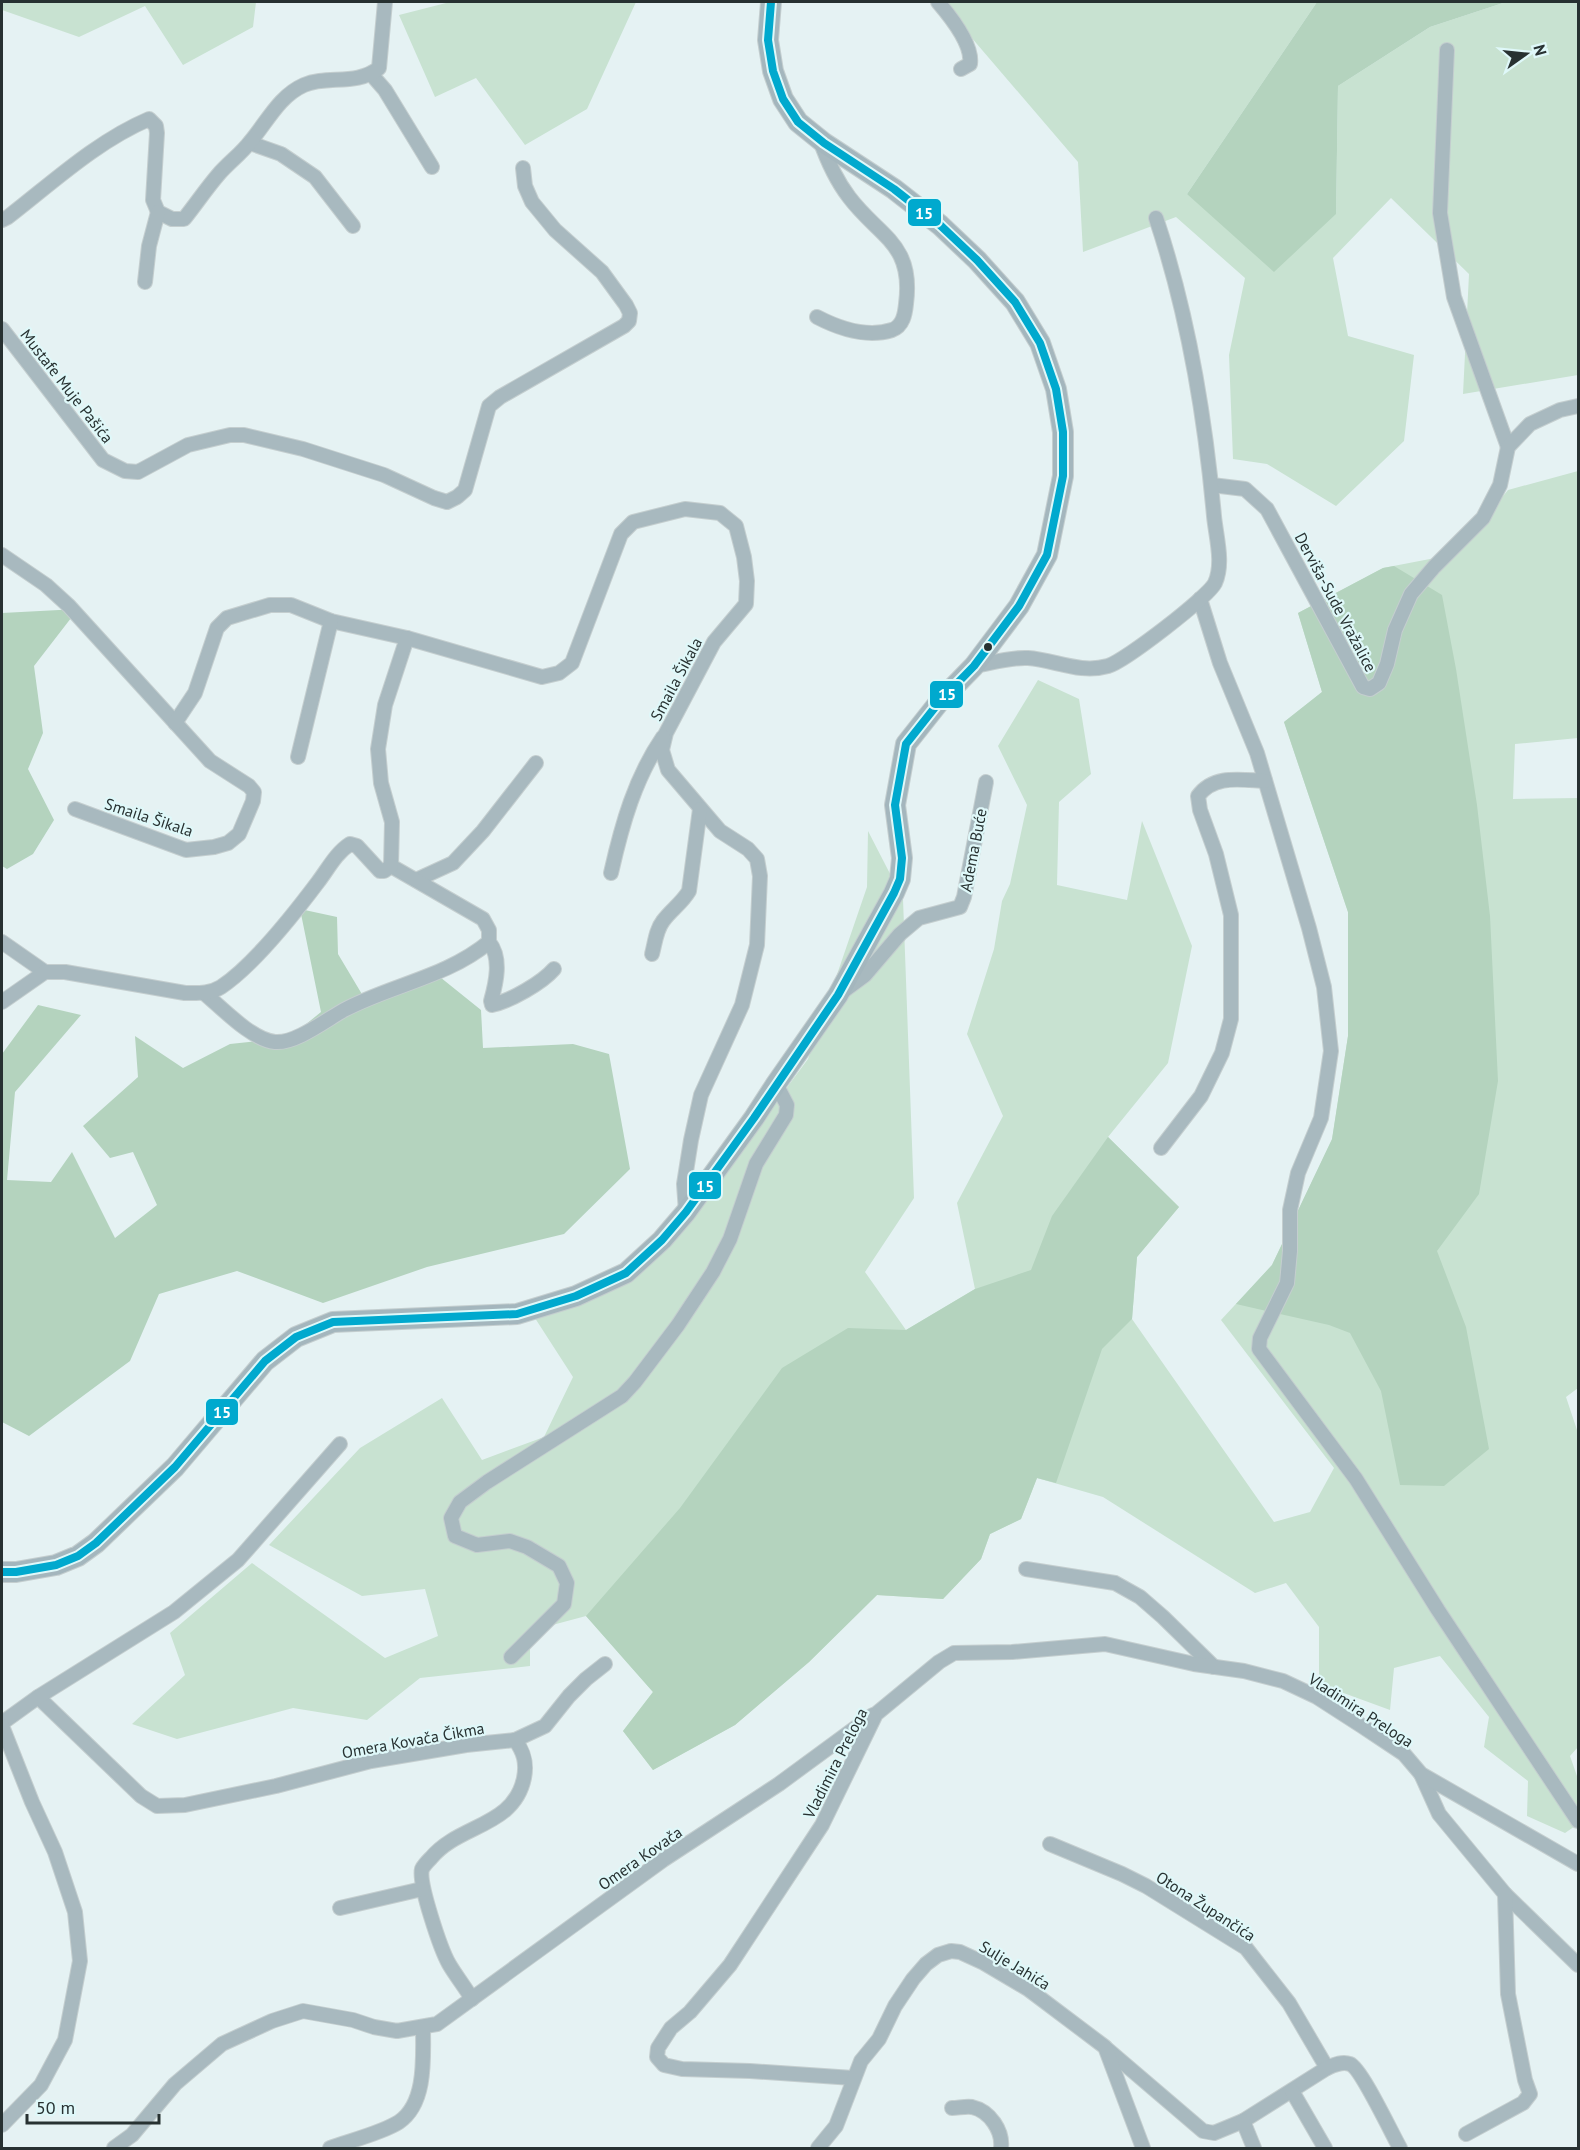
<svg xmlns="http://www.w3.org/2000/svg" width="1580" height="2150" font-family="'PT Sans',sans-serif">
	<rect width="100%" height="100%" fill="#e5f2f3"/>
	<g fill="#c8e2d1">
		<path d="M2 2H256L253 27 183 65 145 6 79 37 2 10Z"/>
		<path d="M450 2H636L587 109 525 145 476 78 435 97 399 15Z"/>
		<path d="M941 2H1317L1187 194 1336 214 1338 86 1430 27 1506 2H1578V375L1463 394 1469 274 1391 198 1333 258 1348 336 1414 355 1404 441 1336 506 1267 464 1233 459 1229 355 1245 278 1176 217 1083 252 1078 162Z"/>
		<path d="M1578 471V738L1515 744 1513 799 1578 798V1388L1566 1397 1578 1433V1747L1570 1756 1578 1779V1824L1565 1833 1527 1816 1528 1781 1484 1747 1489 1717 1440 1656 1394 1668 1390 1710 1319 1684V1627L1286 1583 1255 1593 1103 1497 1037 1478 1021 1519 990 1534 981 1559 943 1599 877 1595 809 1662 735 1725 653 1770 623 1731 653 1692 586 1616 530 1631V1666L420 1678 367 1720 293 1708 177 1739 132 1724 185 1675 170 1633 252 1563 385 1658 438 1636 425 1589 362 1596 269 1545 360 1448 442 1398 482 1460 544 1437 573 1377 533 1315 593 1299 683 1228 808 1059 867 887 868 831 903 899 914 1198 865 1272 906 1330 975 1289 957 1203 1003 1116 967 1034 994 949 1002 901 1010 884 1027 805 998 746 1038 680 1079 699 1091 774 1059 802 1057 885 1127 900 1142 821 1192 946 1168 1063 1108 1137 1179 1207 1137 1257 1132 1319 1274 1522 1310 1512 1334 1468 1221 1320 1272 1265 1332 1140 1348 1036V912L1284 722 1322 692 1298 613 1383 568 1456 554 1508 490Z"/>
	</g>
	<g fill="#b4d3be">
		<path d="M1317 2H1506L1430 27 1338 86 1336 214 1274 272 1187 194Z"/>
		<path d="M1394 566 1442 595 1456 669 1477 805 1490 916 1498 1081 1479 1194 1437 1251 1466 1327 1489 1449 1444 1486 1400 1485 1381 1391 1350 1333 1329 1325 1236 1304 1272 1265 1332 1139 1348 1036V912L1284 722 1322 692 1298 613 1383 568Z"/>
		<path d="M78 609 34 666 43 733 28 769 54 820 33 854 7 869 2 866V613Z"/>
		<path d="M300 909 337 917 338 954 366 1001 430 969 481 1010 483 1048 573 1044 609 1054 630 1169 564 1234 427 1267 323 1303 237 1271 159 1294 130 1361 29 1436 2 1422V1054L38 1005 81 1015 15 1092 7 1180 51 1182 72 1152 115 1238 157 1205 133 1152 110 1158 83 1126 138 1077 135 1036 183 1068 230 1044 289 1038 321 1012Z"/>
		<path d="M1108 1137 1179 1207 1137 1257 1132 1319 1102 1349 1056 1483 1037 1478 1021 1519 990 1534 981 1559 943 1599 877 1595 809 1662 735 1725 653 1770 623 1731 653 1692 586 1616 680 1508 782 1368 848 1328 906 1330 975 1289 1031 1270 1052 1216Z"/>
	</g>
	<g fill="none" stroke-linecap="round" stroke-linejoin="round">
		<g stroke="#c4cecf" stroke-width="16">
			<g id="street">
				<path d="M938 2C950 16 973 45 970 64L961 69"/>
				<path d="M1447 50 1440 213 1454 297 1508 447"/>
				<path d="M371 74 385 90 432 167"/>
				<path d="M250 143 281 154 315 177 353 226"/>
				<path d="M2 220 8 217C52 183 97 141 149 119L156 126 157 133 153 200 158 212 172 219H184C196 204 206 189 218 175 228 163 241 154 250 142 267 122 279 96 304 85 327 75 357 86 379 68L385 2"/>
				<path d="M145 282 149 246 158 212"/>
				<path d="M817 317C840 329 866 338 892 330 903 326 905 314 906 304 914 243 879 237 849 197 836 180 827 160 820 140"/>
				<path d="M2 329 103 460 125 471 138 472 188 445 230 435H244L303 449 384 475 434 498 447 502 457 497 465 490 489 406 500 397 624 326 629 321 630 313 626 305 602 272 555 230 532 202 525 186 523 168"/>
				<path d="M1212 485 1245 489 1267 509 1363 687 1370 689 1379 683 1387 664 1395 630 1411 594 1434 567 1483 518 1500 485 1508 447 1530 424 1560 410 1578 406"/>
				<path d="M2 555 46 585 69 606 210 761 249 786 254 792 253 801 239 834 228 843 214 847 186 850 75 809"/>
				<path d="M1200 599 1220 663 1257 753 1309 928 1324 987 1331 1051 1321 1118 1298 1173 1290 1210V1251L1287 1283 1260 1338 1259 1349 1356 1479 1438 1610 1578 1821"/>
				<path d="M974 666C991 663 1010 657 1028 658 1055 660 1080 674 1108 666 1125 661 1208 597 1215 583 1224 563 1216 537 1214 516 1205 415 1188 314 1156 218"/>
				<path d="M175 723 195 693 217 628 227 618 270 605H291L331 621 407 638 542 677 559 673 572 663 621 534 633 522 685 509 720 513 736 526 744 557 747 581 746 604 714 642 666 733 662 750 668 770 720 831 748 849 757 859 760 876 757 945 742 1005 701 1095 691 1140 684 1184 686 1212"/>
				<path d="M298 757 331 621"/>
				<path d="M391 866 392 822 381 783 378 749 385 705 407 638"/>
				<path d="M611 873C622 824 635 778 663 737"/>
				<path d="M416 880 453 863 483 831 536 763"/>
				<path d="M2 942 45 972"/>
				<path d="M489 942C502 958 496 983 491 1001L492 1005C510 1001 542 983 554 969"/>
				<path d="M652 954C655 943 656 930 663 921 671 910 682 903 689 891L700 809"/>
				<path d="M842 992 865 975 900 934 919 918 960 907 964 897 986 782"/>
				<path d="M204 993C222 1008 252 1040 275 1042 295 1044 326 1020 344 1010 391 985 447 977 489 942V930L483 919 391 866"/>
				<path d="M2 1002 45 972H65L185 993C197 993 210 994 221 987 254 965 294 914 318 882 328 869 336 853 350 844L357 846 380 871H384L391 866"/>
				<path d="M1161 1148 1201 1096 1222 1053 1231 1019V915L1216 854 1200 810 1198 796C1214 774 1241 780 1265 781"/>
				<path d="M1026 1569 1115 1583 1140 1597 1163 1617 1214 1667"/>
				<path d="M511 1657 564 1604 567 1583 559 1566 527 1547 510 1541 477 1545 455 1536 451 1518 460 1502 487 1482 622 1396 635 1382 678 1325 713 1272 730 1239 756 1164 786 1115 787 1105 776 1084"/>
				<path d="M38 1697 141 1796 157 1806 185 1805 276 1786 371 1761 466 1745 515 1740C524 1752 527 1763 524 1778 514 1827 459 1824 431 1858 428 1861 424 1865 422 1869 418 1883 441 1950 449 1964 456 1976 465 1987 472 1999"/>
				<path d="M2 1723 38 1697 174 1612 238 1560 340 1444"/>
				<path d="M2 1726 32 1802 55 1852 75 1912 80 1961 65 2040 41 2085 2 2125"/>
				<path d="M515 1740 545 1726 569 1696 586 1679 605 1664"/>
				<path d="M1421 1774 1439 1814 1505 1894 1578 1965"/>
				<path d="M1050 1844 1122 1874 1146 1886 1246 1948 1289 2003 1327 2068"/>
				<path d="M340 1908 422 1889"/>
				<path d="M1107 2049 1203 2131 1214 2133 1243 2121 1327 2068C1334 2065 1342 2061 1350 2064 1361 2068 1392 2134 1400 2148"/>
				<path d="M853 2078 750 2071 682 2069 664 2065 657 2057 658 2048 671 2028 690 2012 730 1965 822 1825 876 1714 939 1662 954 1653 1012 1652 1105 1644 1194 1664 1244 1671 1283 1681 1317 1697 1362 1726 1404 1754 1421 1774 1578 1864"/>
				<path d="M1292 2091 1325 2148"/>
				<path d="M952 2108C958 2108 966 2106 972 2107 990 2111 1003 2131 1001 2148"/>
				<path d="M1243 2121 1254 2148"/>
				<path d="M1466 2134 1523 2103 1530 2094 1525 2080 1508 1994 1505 1894"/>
				<path d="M114 2148 132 2135 175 2084 222 2044 272 2021 303 2011 353 2020 374 2027 397 2031 437 2024 663 1860 779 1784 873 1715"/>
				<path d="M330 2148C349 2141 382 2133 399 2122 427 2103 423 2056 423 2027"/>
				<path d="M818 2148 836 2126 861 2061 879 2039 895 2006 913 1979 926 1964 938 1955 951 1951 960 1952 984 1963 1028 1989 1105 2047 1143 2148"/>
			</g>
		</g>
		<g stroke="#c4cecf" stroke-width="22">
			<path id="secondary" d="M2 1572H16L56 1565 78 1556 96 1543 175 1467 265 1361 296 1337 333 1322 517 1314 576 1296 626 1273 662 1240 686 1212 754 1118 776 1084 838 995 894 893 900 879 902 858 895 805 906 744 940 701 974 666 1019 606 1047 555 1063 476V432L1056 389 1040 343 1015 302 977 260 940 225 894 189 824 143 798 122 783 99 773 71 768 40 771 2"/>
		</g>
		<use href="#street" stroke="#a8b9bf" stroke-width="14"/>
		<use href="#secondary" stroke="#a4b6bd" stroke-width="20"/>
		<g stroke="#dff8f9" stroke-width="12">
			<path id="bus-1" d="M2 1572H16L56 1565 78 1556 96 1543 175 1467 265 1361 296 1337 333 1322 517 1314 576 1296 626 1273 662 1240 686 1212 754 1118 838 995 894 893 900 879 902 858 895 805 906 744 940 701 974 666 1019 606 1047 555 1063 476V432L1056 389 1040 343 1015 302 977 260 940 225 894 189 824 143 798 122 783 99 773 71 768 40 771 2"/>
		</g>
		<use href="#bus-1" stroke="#00a9ce" stroke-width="8"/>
	</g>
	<circle fill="#273131" stroke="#dff8f9" stroke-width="2" cx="988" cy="647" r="5"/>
	<g text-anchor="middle" stroke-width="4.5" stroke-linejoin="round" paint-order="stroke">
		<g font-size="16" fill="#273131" stroke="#dff8f9">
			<text transform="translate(67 386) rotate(52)" y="6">Mustafe Muje Pašića</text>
			<text transform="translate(1336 602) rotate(62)" y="6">Derviša-Sude Vražalice</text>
			<text transform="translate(676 679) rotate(-62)" y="6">Smaila Šikala</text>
			<text transform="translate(149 817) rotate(18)" y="6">Smaila Šikala</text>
			<text transform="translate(973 850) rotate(-79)" y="6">Adema Buće</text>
			<text transform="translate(1361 1710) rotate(33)" y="6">Vladimira Preloga</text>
			<text transform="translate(413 1740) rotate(-10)" y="6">Omera Kovača Čikma</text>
			<text transform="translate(835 1763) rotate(-63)" y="6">Vladimira Preloga</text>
			<text transform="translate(640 1858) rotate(-35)" y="6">Omera Kovača</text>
			<text transform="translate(1206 1906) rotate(33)" y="6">Otona Župančića</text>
			<text transform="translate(1015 1965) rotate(31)" y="6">Sulje Jahića</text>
		</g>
	</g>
	<g stroke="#dff8f9" stroke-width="2">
		<rect x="907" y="198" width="35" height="29" rx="6" fill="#00a9ce"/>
		<rect x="929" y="680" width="35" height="29" rx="6" fill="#00a9ce"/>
		<rect x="688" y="1171" width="34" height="29" rx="6" fill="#00a9ce"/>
		<rect x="205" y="1398" width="34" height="28" rx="6" fill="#00a9ce"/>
	</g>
	<g font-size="16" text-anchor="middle" font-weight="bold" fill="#fff">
		<text x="924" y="219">15</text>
		<text x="947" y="700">15</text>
		<text x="705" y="1192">15</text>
		<text x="222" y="1418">15</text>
	</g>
	<rect width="1580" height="2150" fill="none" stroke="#273131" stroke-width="6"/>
	<g transform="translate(1526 54) rotate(75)" stroke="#dff8f9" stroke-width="4.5" paint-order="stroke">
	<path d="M0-4.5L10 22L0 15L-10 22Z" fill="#273131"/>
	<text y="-9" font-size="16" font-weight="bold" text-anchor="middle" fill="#273131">N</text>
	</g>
	<path d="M27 2114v9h132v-9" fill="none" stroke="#273131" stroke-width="3"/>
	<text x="36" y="2114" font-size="18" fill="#273131" stroke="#dff8f9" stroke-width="4.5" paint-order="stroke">50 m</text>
</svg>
